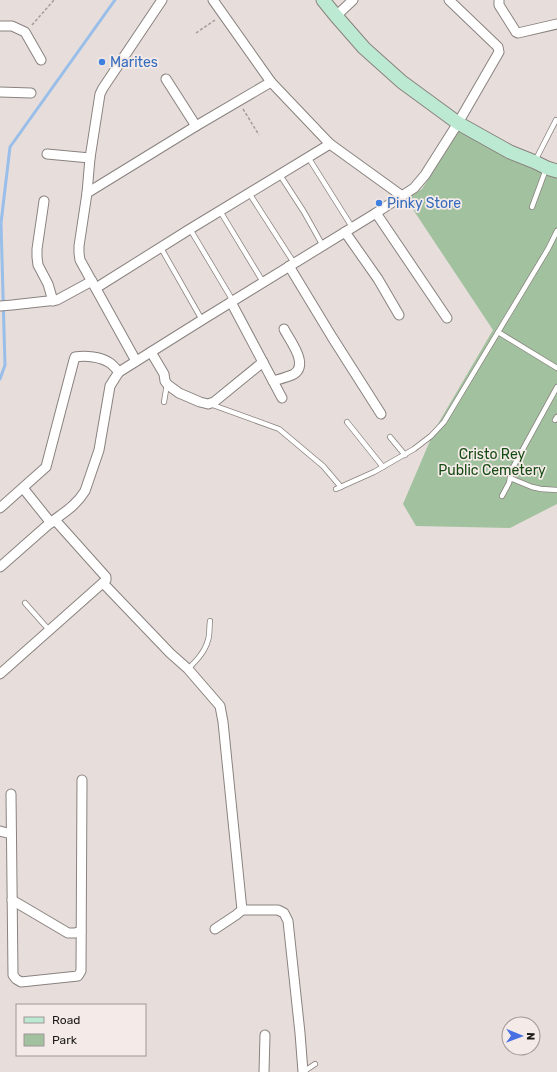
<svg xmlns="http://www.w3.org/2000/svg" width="557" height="1072" font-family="Rubik,sans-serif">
	<rect width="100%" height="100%" fill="#e7dedb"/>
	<path fill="#a2c19f" d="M459 131 532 168 557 176V504L510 528 416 526 403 504 435 429 493 330 406 199 422 189Z"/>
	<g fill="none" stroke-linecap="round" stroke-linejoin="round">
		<path stroke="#99bee9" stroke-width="3" d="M0 379 5 365 1 223 10 147 115 0"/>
		<g stroke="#89827f" stroke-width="6">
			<g id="lane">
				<path d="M308 157 352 227"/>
				<path d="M535 161 556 120"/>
				<path d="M280 175 304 212 323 246"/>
				<path d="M249 193 294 263"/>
				<path d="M532 207 546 169"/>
				<path d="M220 211 263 282"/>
				<path d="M190 229 233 301"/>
				<path d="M161 248 202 320"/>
				<path d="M498 332 557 368"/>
				<path d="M164 402 167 384"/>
				<path d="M210 404 279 429 323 466 341 487"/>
				<path d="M555 420 557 417"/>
				<path d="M347 422 383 467"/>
				<path d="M390 437 405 455"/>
				<path d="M510 478 532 487 541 489 557 490"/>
				<path d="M336 489 374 472 414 449 431 436 444 422 548 249 557 231"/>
				<path d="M502 496 509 483 512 469 557 387"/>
				<path d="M25 603 49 630"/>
				<path d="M188 669C196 661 205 652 208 640 210 635 209 627 210 621"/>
				<path d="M303 1072 315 1064"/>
			</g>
		</g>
		<g stroke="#89827f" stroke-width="11">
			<g id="street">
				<path d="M213 0 271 82 330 144 402 196"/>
				<path d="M499 0V5L516 32 518 33 557 24"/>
				<path d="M336 16 353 0"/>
				<path d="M0 26H12L25 32 41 60"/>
				<path d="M166 79 196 126"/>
				<path d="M0 92 31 93"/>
				<path d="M47 154 90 158"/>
				<path d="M87 193 196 126 271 82"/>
				<path d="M44 201 37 249V257L38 265 48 284 53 301"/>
				<path d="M376 213 447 318"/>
				<path d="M345 232 378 279 399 315"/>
				<path d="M289 266 332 337 381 414"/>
				<path d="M96 288 190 229 330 144"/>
				<path d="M231 302 282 398"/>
				<path d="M0 306 12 305 57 300 92 281"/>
				<path d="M151 352 164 374 165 381 168 385 179 393 200 402 208 404 214 402 263 362"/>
				<path d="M136 361 80 260 79 253V246L87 193 90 158 100 94 103 88 162 0"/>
				<path d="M273 381C280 379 288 377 294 374 309 364 290 341 284 329"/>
				<path d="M23 488 51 523"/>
				<path d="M0 508 46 467 74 360 75 357C86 355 101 357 110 363 113 365 116 369 119 372"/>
				<path d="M0 567C17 552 33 538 50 523 63 513 76 506 85 491L99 450 110 386 115 378 119 372 202 320 376 213 414 188 425 175 458 123 499 52 498 47 449 0"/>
				<path d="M103 583 170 653 188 669 220 706 223 722 242 910"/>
				<path d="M0 674 106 580V577L55 520"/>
				<path d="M11 794 13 975 16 979 21 982 78 976 81 971 82 780"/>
				<path d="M0 831 11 834"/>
				<path d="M12 900 68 933H75L81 931"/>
				<path d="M215 929 236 915 242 910H278L284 913 288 921 300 1033 303 1072"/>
				<path d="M264 1072 265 1035"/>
			</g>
		</g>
		<g stroke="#89827f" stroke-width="15">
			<path id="secondary" d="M323 0 336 16 364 48 402 82 458 123 510 152 535 162 547 168 557 171"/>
		</g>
		<g stroke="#a39c9a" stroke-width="1.5" stroke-dasharray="3 2" stroke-linecap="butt">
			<path d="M32 25 54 0"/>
			<path d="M196 33 215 20"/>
			<path d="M243 109 259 135"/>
		</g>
		<use href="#lane" stroke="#fff" stroke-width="4.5"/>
		<use href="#street" stroke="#fff" stroke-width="9"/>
		<use href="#secondary" stroke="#bce9d2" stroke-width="13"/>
	</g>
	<g fill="#3f7fe0" stroke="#f4ebe8" stroke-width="1.5">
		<circle cx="102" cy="62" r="4"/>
		<circle cx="379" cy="203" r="4"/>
	</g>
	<g text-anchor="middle" stroke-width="3.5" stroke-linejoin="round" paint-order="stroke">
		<g font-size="14" fill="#366cbe" stroke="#f4ebe8" text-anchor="start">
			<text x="110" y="67">Marites</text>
			<text x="387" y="208">Pinky Store</text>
		</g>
		<g font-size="14" fill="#164b13" stroke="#f4ebe8">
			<text x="492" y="459">Cristo Rey<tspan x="492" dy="16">Public Cemetery</tspan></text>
		</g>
	</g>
	<rect x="16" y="1004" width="130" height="52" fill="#f4ebe8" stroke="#9e9795"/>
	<rect x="24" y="1017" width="20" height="6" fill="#bce9d2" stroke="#9e9795"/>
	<text x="52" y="1024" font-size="12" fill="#1c1918">Road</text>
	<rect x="24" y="1034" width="20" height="12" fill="#a2c19f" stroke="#9e9795"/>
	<text x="52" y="1044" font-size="12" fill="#1c1918">Park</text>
	<g transform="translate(521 1036) rotate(91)"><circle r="19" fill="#f4ebe8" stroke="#9e9795"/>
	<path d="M0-3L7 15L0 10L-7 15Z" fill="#4970e2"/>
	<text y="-6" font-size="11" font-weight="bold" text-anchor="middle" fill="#1c1918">N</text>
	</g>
</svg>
